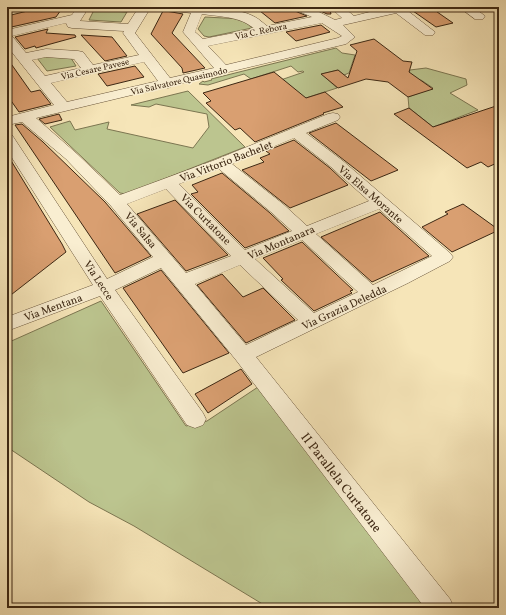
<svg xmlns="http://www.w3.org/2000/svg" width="506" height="615" font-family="Vollkorn,serif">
	<rect width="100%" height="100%" fill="#f6e5b8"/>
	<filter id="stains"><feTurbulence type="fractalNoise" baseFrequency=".005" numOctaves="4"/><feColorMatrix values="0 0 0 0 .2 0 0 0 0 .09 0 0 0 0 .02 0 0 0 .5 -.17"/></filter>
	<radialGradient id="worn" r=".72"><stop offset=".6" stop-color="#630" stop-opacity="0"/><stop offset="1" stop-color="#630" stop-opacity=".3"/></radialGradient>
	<g fill="#bcc58f" stroke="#7c7651">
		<path d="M94 10H95L127 12 121 22 89 20Z"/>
		<path d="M205 17 242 19 252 28 209 37 204 36 198 29Z"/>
		<path d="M336 48 342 53 355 55 349 73 344 75 338 70 322 74 337 88 306 98 269 84 304 72 303 71 298 72 291 66 251 79 244 74 208 85 199 84 203 81 204 82 212 80 211 79Z"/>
		<path d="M47 55 71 58 76 66 47 71 37 58Z"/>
		<path d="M426 68 466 79 467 85 450 93 478 110 433 127 409 108 408 97 433 88 421 80 411 83 407 80 410 70Z"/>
		<path d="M188 91 245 147 126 194 120 193 50 127 70 121 75 130 109 122 107 129 193 148 209 127 207 114 156 104 149 107 131 105Z"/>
		<path d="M101 301 186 426 207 421 258 387 435 608H269L134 526 89 502 7 447V343Z"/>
	</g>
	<g fill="#d99f71" stroke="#3c2713">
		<path d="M44 7H63L56 17 7 28V16Z"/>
		<path d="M255 7H293L295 11 307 16 275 23Z"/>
		<path d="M312 7H329L331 14H327Z"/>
		<path d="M415 7H430L453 23 436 27 413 11Z"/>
		<path d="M164 9 166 11 183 14 172 33 205 68 183 73 182 68 151 34Z"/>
		<path d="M321 25 330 32 296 41 286 32Z"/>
		<path d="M48 29 46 33 75 35 76 37 36 48 35 46 25 49 15 37Z"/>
		<path d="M81 35 112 37 127 56 105 61Z"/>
		<path d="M374 39 403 61 412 62 409 72 433 89 408 97 388 82 366 79 338 88 321 74 338 70 348 78 357 51 350 45Z"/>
		<path d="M7 58 31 92 40 90 51 104 19 112 7 95Z"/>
		<path d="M135 66 144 77 107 86 98 74Z"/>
		<path d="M274 72 306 98 325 92 343 107 323 113 324 114 255 142 240 128 235 130 206 103 211 101 203 93Z"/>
		<path d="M499 105V162L488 167 481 162 467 168 394 114 409 108 433 127Z"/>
		<path d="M59 114 62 120 45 124 39 119Z"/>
		<path d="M336 123 398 170 371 181 309 133Z"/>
		<path d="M22 124 43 142 105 202 151 256 115 273 15 125Z"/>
		<path d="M294 140 330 168 348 185 290 208 242 170 264 162 260 158 270 154 266 151Z"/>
		<path d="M7 154 62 244 66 252 7 298Z"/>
		<path d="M222 173 270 213 289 231 245 248 191 194 198 192 192 185Z"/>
		<path d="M175 200 228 255 186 271 137 214Z"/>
		<path d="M463 204 499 230 452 252 422 227 448 214 445 212Z"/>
		<path d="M380 212 429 256 372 282 321 237Z"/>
		<path d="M302 242 353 290 350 291 352 293 314 311 281 280 283 279 263 258Z"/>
		<path d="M161 270 229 353 183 373 123 288Z"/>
		<path d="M222 274 243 297 263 288 295 320 246 343 197 285Z"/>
		<path d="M241 369 252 384 208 413 195 394Z"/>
	</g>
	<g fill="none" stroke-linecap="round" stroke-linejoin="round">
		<g stroke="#6a563c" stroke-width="1">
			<g id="street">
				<path d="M7 7H19L17 10 7 12Z"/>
				<path d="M77 7H89L80 21 128 24 139 7H151L135 33 170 78 214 68 183 32 191 13 166 10 164 7C188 7 234 5 255 17 259 19 263 23 267 26L312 17 296 10 294 7H309L335 20 342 18 330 7H343L354 16 389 7H414L412 10 408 11 435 32 433 35H425L396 13 343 25 355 37 346 44 174 85 168 88 165 87 36 118 76 153 120 195 215 160 328 114 333 113 338 114 340 117 338 120 306 133 343 161 450 253 453 257 450 261 408 283 256 357 450 599 454 608H425L236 360 161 268 115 290 203 413 206 419 203 425 195 428 187 425 100 296 7 331V317L93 285 7 150V134L12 135 107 279 153 257 111 206 66 159 22 122 7 125V117L54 105 7 46V30L72 15ZM202 14C222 17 239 16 255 29L203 39 195 32ZM66 23 68 27 72 28 124 31 123 33 139 55 93 65 83 52 78 51 46 49 26 53 12 36ZM322 23 342 36 338 38 226 65 208 46ZM46 57 74 59 81 68 45 76 32 60ZM144 62 158 81 67 102 51 83ZM294 138 331 167 369 201 307 226 283 204 232 164ZM219 169 271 212 292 231 245 250 179 184ZM166 189 231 256 186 273 127 204ZM379 209 432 256 373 285 316 234ZM302 240 358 292 314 313 255 259ZM240 265 298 320 246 345 195 284Z"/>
				<path d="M459 7H473L485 16 483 19H475Z"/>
			</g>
		</g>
		<use href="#street" fill="#f9eed1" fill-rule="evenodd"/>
	</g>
	<g text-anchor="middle" stroke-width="3" stroke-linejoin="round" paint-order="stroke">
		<g font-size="9" fill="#3c2713" stroke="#f9eed1">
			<text transform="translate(261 31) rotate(-12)" y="3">Via C. Rebora</text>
			<text transform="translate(95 69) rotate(-13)" y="3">Via Cesare Pavese</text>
			<text transform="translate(179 81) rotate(-13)" y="3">Via Salvatore Quasimodo</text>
		</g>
		<g font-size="11" fill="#3c2713" stroke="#f9eed1">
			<text transform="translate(226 161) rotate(-21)" y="4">Via Vittorio Bachelet</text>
			<text transform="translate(371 194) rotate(41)" y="4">Via Elsa Morante</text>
			<text transform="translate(206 219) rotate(45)" y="4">Via Curtatone</text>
			<text transform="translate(141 230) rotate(50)" y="4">Via Salsa</text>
			<text transform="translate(281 242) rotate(-23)" y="4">Via Montanara</text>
			<text transform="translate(99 280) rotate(57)" y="4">Via Lecce</text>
			<text transform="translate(53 307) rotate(-20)" y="4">Via Mentana</text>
			<text transform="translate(344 307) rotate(-25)" y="4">Via Grazia Deledda</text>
		</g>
		<g font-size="13" fill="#3c2713" stroke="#f9eed1">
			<text transform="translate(342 482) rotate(52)" y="5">II Parallela Curtatone</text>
		</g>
	</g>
	<rect width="506" height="615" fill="none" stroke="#f6e5b8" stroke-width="24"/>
	<rect x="8" y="8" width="490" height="599" fill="none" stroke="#3c2713" stroke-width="2"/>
	<rect x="12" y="12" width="482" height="591" fill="none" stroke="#3c2713"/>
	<rect width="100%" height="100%" filter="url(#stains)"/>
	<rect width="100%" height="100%" fill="url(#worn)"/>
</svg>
